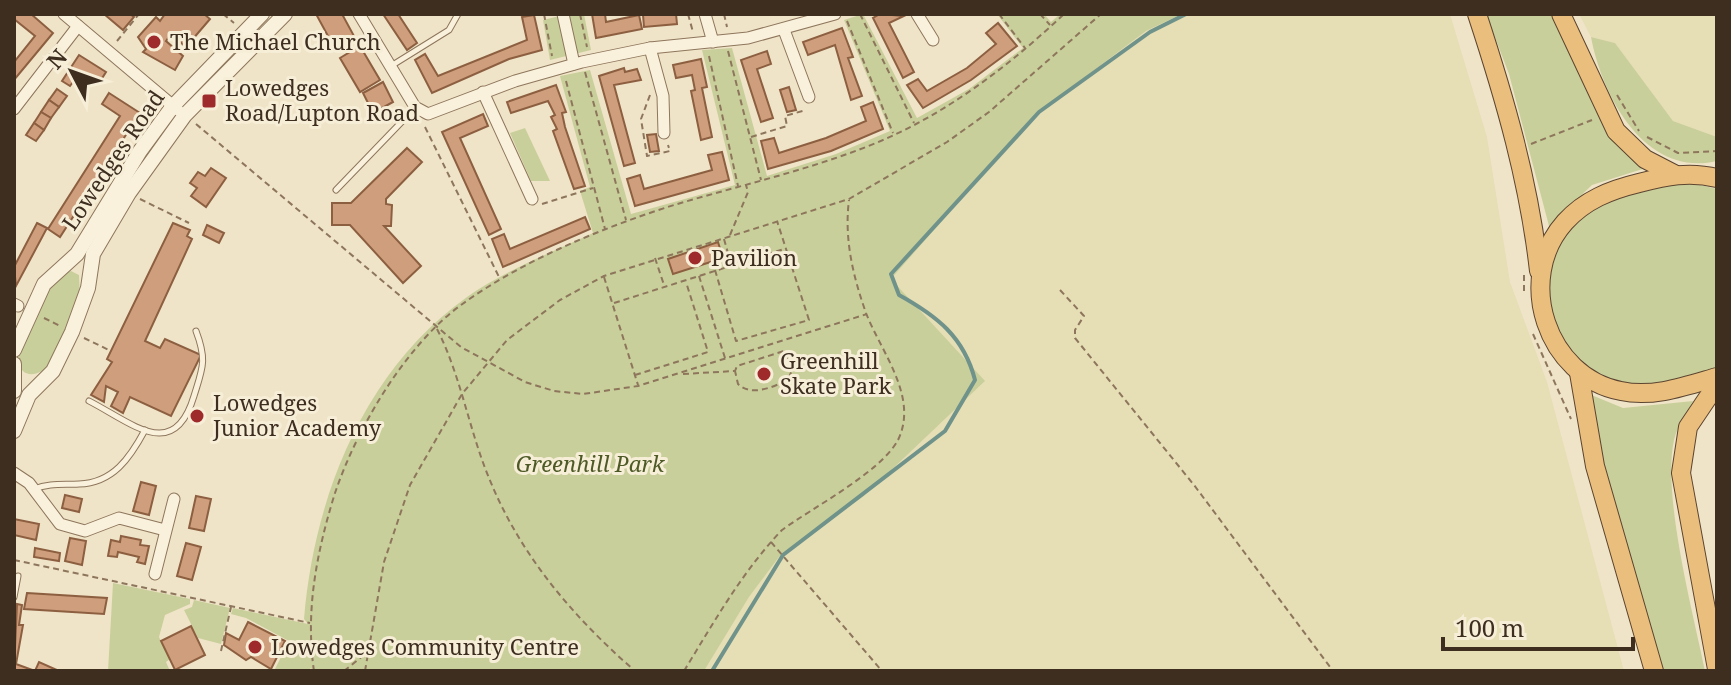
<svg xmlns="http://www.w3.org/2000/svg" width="1731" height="685" font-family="'Noto Serif',serif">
	<rect width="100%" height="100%" fill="#f0e4c8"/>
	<g fill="#e6deb5">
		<path d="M1182 14H1450L1487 137 1510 282 1547 382 1624 671H704L749 597 779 557 864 496 984 382 891 279 1036 114 1146 31Z"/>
		<path d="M1579 14H1717V137L1673 121 1615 43 1591 37Z"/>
	</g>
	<g fill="#c9cf9b">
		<path d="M568 14H584L591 50 550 60 543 20Z"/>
		<path d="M863 14 917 118 969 89 1023 48 997 14H1044L1051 22 1060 14H1182L1146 31 1036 114 891 279 985 381 864 496 779 557 749 597 704 671H312L311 668 308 671H274L289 641 246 618 231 614 233 608 308 624 304 619C314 497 364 370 467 297 505 270 551 253 593 233L580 191 590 187 560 76 590 70 631 214 735 185 702 50 732 48 767 176 836 154 890 131 844 20Z"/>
		<path d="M1486 14H1552C1579 75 1596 123 1649 167L1592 185 1549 226 1509 74Z"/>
		<path d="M1591 37 1615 43 1673 121 1717 137V161C1645 178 1602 96 1591 37Z"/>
		<path d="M525 128 550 181H531L510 133Z"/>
		<path d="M1692 183 1717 189V368C1688 376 1652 389 1622 383 1544 368 1526 265 1582 216 1609 193 1658 185 1692 183Z"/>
		<path d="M71 271 79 275 80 297 50 365C41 375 20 381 19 360 18 345 41 298 50 285 56 277 62 274 71 271Z"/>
		<path d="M1589 394 1623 408 1693 401C1687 413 1677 427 1674 440 1662 496 1693 612 1705 671H1664L1600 453Z"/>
		<path d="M113 583 190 599V604L165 615 159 637 170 659 166 662 170 671H108Z"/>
		<path d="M194 600 230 608 221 644 198 638 184 610 192 607Z"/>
	</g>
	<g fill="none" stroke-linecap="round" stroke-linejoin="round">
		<path stroke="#6f938a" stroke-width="4" d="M712 671 783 555 945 431 975 380C964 337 937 316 899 295L891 274 1039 112 1150 32 1186 14"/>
	</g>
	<g fill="#cf9f7d" stroke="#8d5f41" stroke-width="2">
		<path d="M14 14H31L53 33 14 80V62L35 36 14 19Z"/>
		<path d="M104 14H130L134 17 123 30Z"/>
		<path d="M165 14H204L210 19 186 47 171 34 166 41 183 56 175 70 143 52 146 49 138 37 156 17 160 21Z"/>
		<path d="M316 14H342L354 36 334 47Z"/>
		<path d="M383 14H398L417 43 407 50Z"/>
		<path d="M592 14H605L606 22 639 15 642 29 596 38Z"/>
		<path d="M676 14 677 24 644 27 643 15Z"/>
		<path d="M880 14 904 16 889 23 914 72 903 78 873 18Z"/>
		<path d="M534 15 542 50 509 59 432 93 415 60 425 54 438 76 527 40 522 17Z"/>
		<path d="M998 23 1017 46 971 80 923 108 907 85 918 79 927 91 967 68 996 44 986 33Z"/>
		<path d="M842 28 853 57 848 58 862 96 851 100 835 45 808 55 803 42Z"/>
		<path d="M360 46 380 80 360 92 340 58Z"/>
		<path d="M767 51 771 64 757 69 773 118 761 122 741 60Z"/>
		<path d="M79 55 106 72 99 83 81 71 70 86 62 81Z"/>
		<path d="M701 59 707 87 702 88 712 137 701 140 691 91 695 90 692 75 676 78 673 65Z"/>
		<path d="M624 68 625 72 637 69 641 80 614 85 635 163 624 166 599 76Z"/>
		<path d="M383 82 393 102 373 113 363 93Z"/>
		<path d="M556 85 566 112 562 113 565 127 585 186 574 189 553 131 557 129 551 117 555 115 548 101 511 113 507 102Z"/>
		<path d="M789 87 796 110 787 112 780 90Z"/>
		<path d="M57 89 67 96 59 107 49 100Z"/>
		<path d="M109 93 140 113 60 237 48 229 120 116 102 104Z"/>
		<path d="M49 100 59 107 51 118 41 112Z"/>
		<path d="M873 102 883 129 831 151 768 169 761 141 774 138 779 153 826 138 866 121 861 107Z"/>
		<path d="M41 112 51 118 44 130 34 123Z"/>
		<path d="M483 114 488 126 460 138 501 229 489 235 442 132Z"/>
		<path d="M34 123 44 130 36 141 26 135Z"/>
		<path d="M656 134 659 151 650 152 647 135Z"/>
		<path d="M407 148 422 162 386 199V204L392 205 391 226H384L421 266 403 283 350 225H332V203H351Z"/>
		<path d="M722 152 729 180 635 206 627 179 640 175 644 189 712 170 708 155Z"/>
		<path d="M211 168 226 178 206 207 191 196 197 188 190 183 198 172 205 176Z"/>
		<path d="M585 217 590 229 503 267 492 239 504 234 510 249Z"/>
		<path d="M37 223 47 228 16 286 14 267Z"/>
		<path d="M173 223 190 230 187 236 192 239 145 341 160 348 165 339 201 355 171 416 130 397 123 413 111 406 118 392 106 386 104 402 91 395 112 362 107 359Z"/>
		<path d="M207 225 224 233 219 243 203 235Z"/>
		<path d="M718 242 723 258 673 274 668 259Z"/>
		<path d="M141 482 156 486 149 515 133 511Z"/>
		<path d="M65 495 82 499 79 512 62 508Z"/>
		<path d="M196 496 211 499 204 531 189 528Z"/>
		<path d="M14 519 39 524 36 540 14 535Z"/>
		<path d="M121 536 141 540 140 545 149 546 145 564 137 562 139 557 118 552 117 557 108 556 111 540 120 542Z"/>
		<path d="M70 538 86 541 82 565 65 561Z"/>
		<path d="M186 543 201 547 192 580 177 576Z"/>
		<path d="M35 548 60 553 59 561 34 557Z"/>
		<path d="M27 593 107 598 104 614 24 609Z"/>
		<path d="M17 604 22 605 19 625H23L16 664 35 671 39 662 59 671H14Z"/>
		<path d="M248 622 285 641 271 669 251 657 246 660 224 645 226 633 239 640Z"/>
		<path d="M191 626 205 655 175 670 161 641Z"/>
	</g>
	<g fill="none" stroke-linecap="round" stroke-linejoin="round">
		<g stroke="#8d765c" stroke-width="7">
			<g id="service">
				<path d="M391 66 449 30 458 14"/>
				<path d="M336 190 415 108"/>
				<path d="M89 401C132 423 174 463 194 396 203 367 207 360 196 331"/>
				<path d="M34 489C50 483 63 485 79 484 113 483 130 458 145 430"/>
				<path d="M14 597 18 576"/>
			</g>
		</g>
		<g stroke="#8d765c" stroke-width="13">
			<g id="minor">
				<path d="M64 14 178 110"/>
				<path d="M359 14 415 107 428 114 515 81 582 62 650 48 748 38 835 14"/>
				<path d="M563 14 574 64"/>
				<path d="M705 14 713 42"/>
				<path d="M917 14 933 40"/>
				<path d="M784 30 809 97"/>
				<path d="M650 48 663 96 664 133"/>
				<path d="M483 92 532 199"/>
				<path d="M14 109 78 26"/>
				<path d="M14 304 18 306"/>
				<path d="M14 473 29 483 60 524 85 531 119 518 165 530"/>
				<path d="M155 574 174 499"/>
			</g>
		</g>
		<g stroke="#8d765c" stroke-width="16">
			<g id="tertiary">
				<path d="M14 350 44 284 77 254 140 151 173 106 262 14"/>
				<path d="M14 364V391"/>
				<path d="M14 431 29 395 53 371 72 332 88 288 93 254 129 193 185 115 285 14"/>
			</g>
		</g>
		<g stroke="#5b4430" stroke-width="20">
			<g id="trunk">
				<path d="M1477 14C1505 99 1529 182 1539 271"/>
				<path d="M1561 14 1616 131 1645 159 1674 174"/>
				<path d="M1717 178C1689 171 1666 176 1639 183 1610 190 1585 200 1565 222 1514 279 1547 377 1621 391 1653 398 1686 386 1717 377"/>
				<path d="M1579 373 1595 466 1654 671"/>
				<path d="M1717 384 1688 427 1681 473 1717 669"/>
			</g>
		</g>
		<g stroke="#8d765c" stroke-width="2" stroke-dasharray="6 4" stroke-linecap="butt">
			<path d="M223 14 234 23"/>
			<path d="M544 14 552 56"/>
			<path d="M580 14 587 47"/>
			<path d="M688 14 693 32"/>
			<path d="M724 14 727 27"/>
			<path d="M860 14 914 123"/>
			<path d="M999 14 1025 48"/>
			<path d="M1040 14 1050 25"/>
			<path d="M847 21 893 133"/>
			<path d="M117 41 139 14"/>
			<path d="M728 51 761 180"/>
			<path d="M709 56 738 186"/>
			<path d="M585 72 626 220"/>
			<path d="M566 81 605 229"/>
			<path d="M650 95 641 119 647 156 670 151 668 145"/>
			<path d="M1617 95 1639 131"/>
			<path d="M196 124 461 347 525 382 554 391 583 394 638 386 867 314"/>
			<path d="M425 127 500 279"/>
			<path d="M751 137 787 126 785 116 806 110"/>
			<path d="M1647 137 1678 153 1717 151"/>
			<path d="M1531 144 1592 120"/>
			<path d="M140 199 189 223"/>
			<path d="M542 204 593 188"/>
			<path d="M730 235 748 192 746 185"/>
			<path d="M724 239 731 264"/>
			<path d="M655 258 664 285"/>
			<path d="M715 270 736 341 809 320 777 221"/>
			<path d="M1524 275V292"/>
			<path d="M699 276 725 358"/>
			<path d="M604 277 638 385"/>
			<path d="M1060 290 1084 316 1075 330V338L1194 485 1333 671"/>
			<path d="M614 303 784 249"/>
			<path d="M44 318 60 326"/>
			<path d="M437 329C461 376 469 430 489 478 520 555 573 617 635 671"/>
			<path d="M1533 334 1571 419"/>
			<path d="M84 338 111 351"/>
			<path d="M683 374 735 371 737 366 784 351 792 370 788 380C773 387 751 397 738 384L735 371"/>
			<path d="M635 375 708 352 686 282"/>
			<path d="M771 542 882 671"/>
			<path d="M14 560 310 623"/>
			<path d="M221 651 231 607"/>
			<path d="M314 671C305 610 317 551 335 493 357 428 405 346 461 305 523 260 602 228 674 205 741 185 810 170 876 143 946 114 1009 66 1064 14"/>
			<path d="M344 671 369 651"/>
			<path d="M365 671 384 562 410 485 462 394 507 340 560 300 604 276 849 199 947 142 989 112 1101 14"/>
			<path d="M684 671C714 622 742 572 782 530 812 508 881 472 898 440 919 397 881 352 866 313 853 276 844 239 849 200"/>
		</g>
		<use href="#service" stroke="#faf1dc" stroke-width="5"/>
		<use href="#minor" stroke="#faf1dc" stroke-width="11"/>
		<use href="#tertiary" stroke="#faf1dc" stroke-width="14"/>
		<use href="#trunk" stroke="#eabe7c" stroke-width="18"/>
	</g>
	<g fill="#9e2a2b" stroke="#f7eed8" stroke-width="3">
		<circle cx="154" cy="42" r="8"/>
		<rect x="201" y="93" width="16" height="16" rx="4"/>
		<circle cx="695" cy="258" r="8"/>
		<circle cx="764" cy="374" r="8"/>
		<circle cx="197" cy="416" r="8"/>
		<circle cx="255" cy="647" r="8"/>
	</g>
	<g text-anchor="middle" stroke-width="6" stroke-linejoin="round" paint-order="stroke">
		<g font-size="22" fill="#3d2e20" stroke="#f7eed8" text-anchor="start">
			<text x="170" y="50">The Michael Church</text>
			<text x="225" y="96">Lowedges<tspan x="225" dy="25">Road/Lupton Road</tspan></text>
			<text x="711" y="266">Pavilion</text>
			<text x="780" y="369">Greenhill<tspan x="780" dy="25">Skate Park</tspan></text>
			<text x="213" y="411">Lowedges<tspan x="213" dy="25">Junior Academy</tspan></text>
			<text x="271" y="655">Lowedges Community Centre</text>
		</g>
		<g font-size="22" fill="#3d2e20" stroke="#f7eed8">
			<text transform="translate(113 160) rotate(-56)" y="8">Lowedges Road</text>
		</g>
		<g font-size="22" font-style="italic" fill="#4d5a26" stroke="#f7eed8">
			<text x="590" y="472">Greenhill Park</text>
		</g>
	</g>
	<rect width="1731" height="685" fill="none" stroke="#3d2e20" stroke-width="32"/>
	<g transform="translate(72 72) rotate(311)" stroke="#f7eed8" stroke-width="6" paint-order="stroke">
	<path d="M0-6L14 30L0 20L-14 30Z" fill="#3d2e20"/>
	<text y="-12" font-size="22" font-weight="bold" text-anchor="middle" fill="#3d2e20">N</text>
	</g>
	<path d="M1443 637v12h190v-12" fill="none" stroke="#3d2e20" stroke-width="4"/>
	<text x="1455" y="637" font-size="24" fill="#3d2e20" stroke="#f7eed8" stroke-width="6" paint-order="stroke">100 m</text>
</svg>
